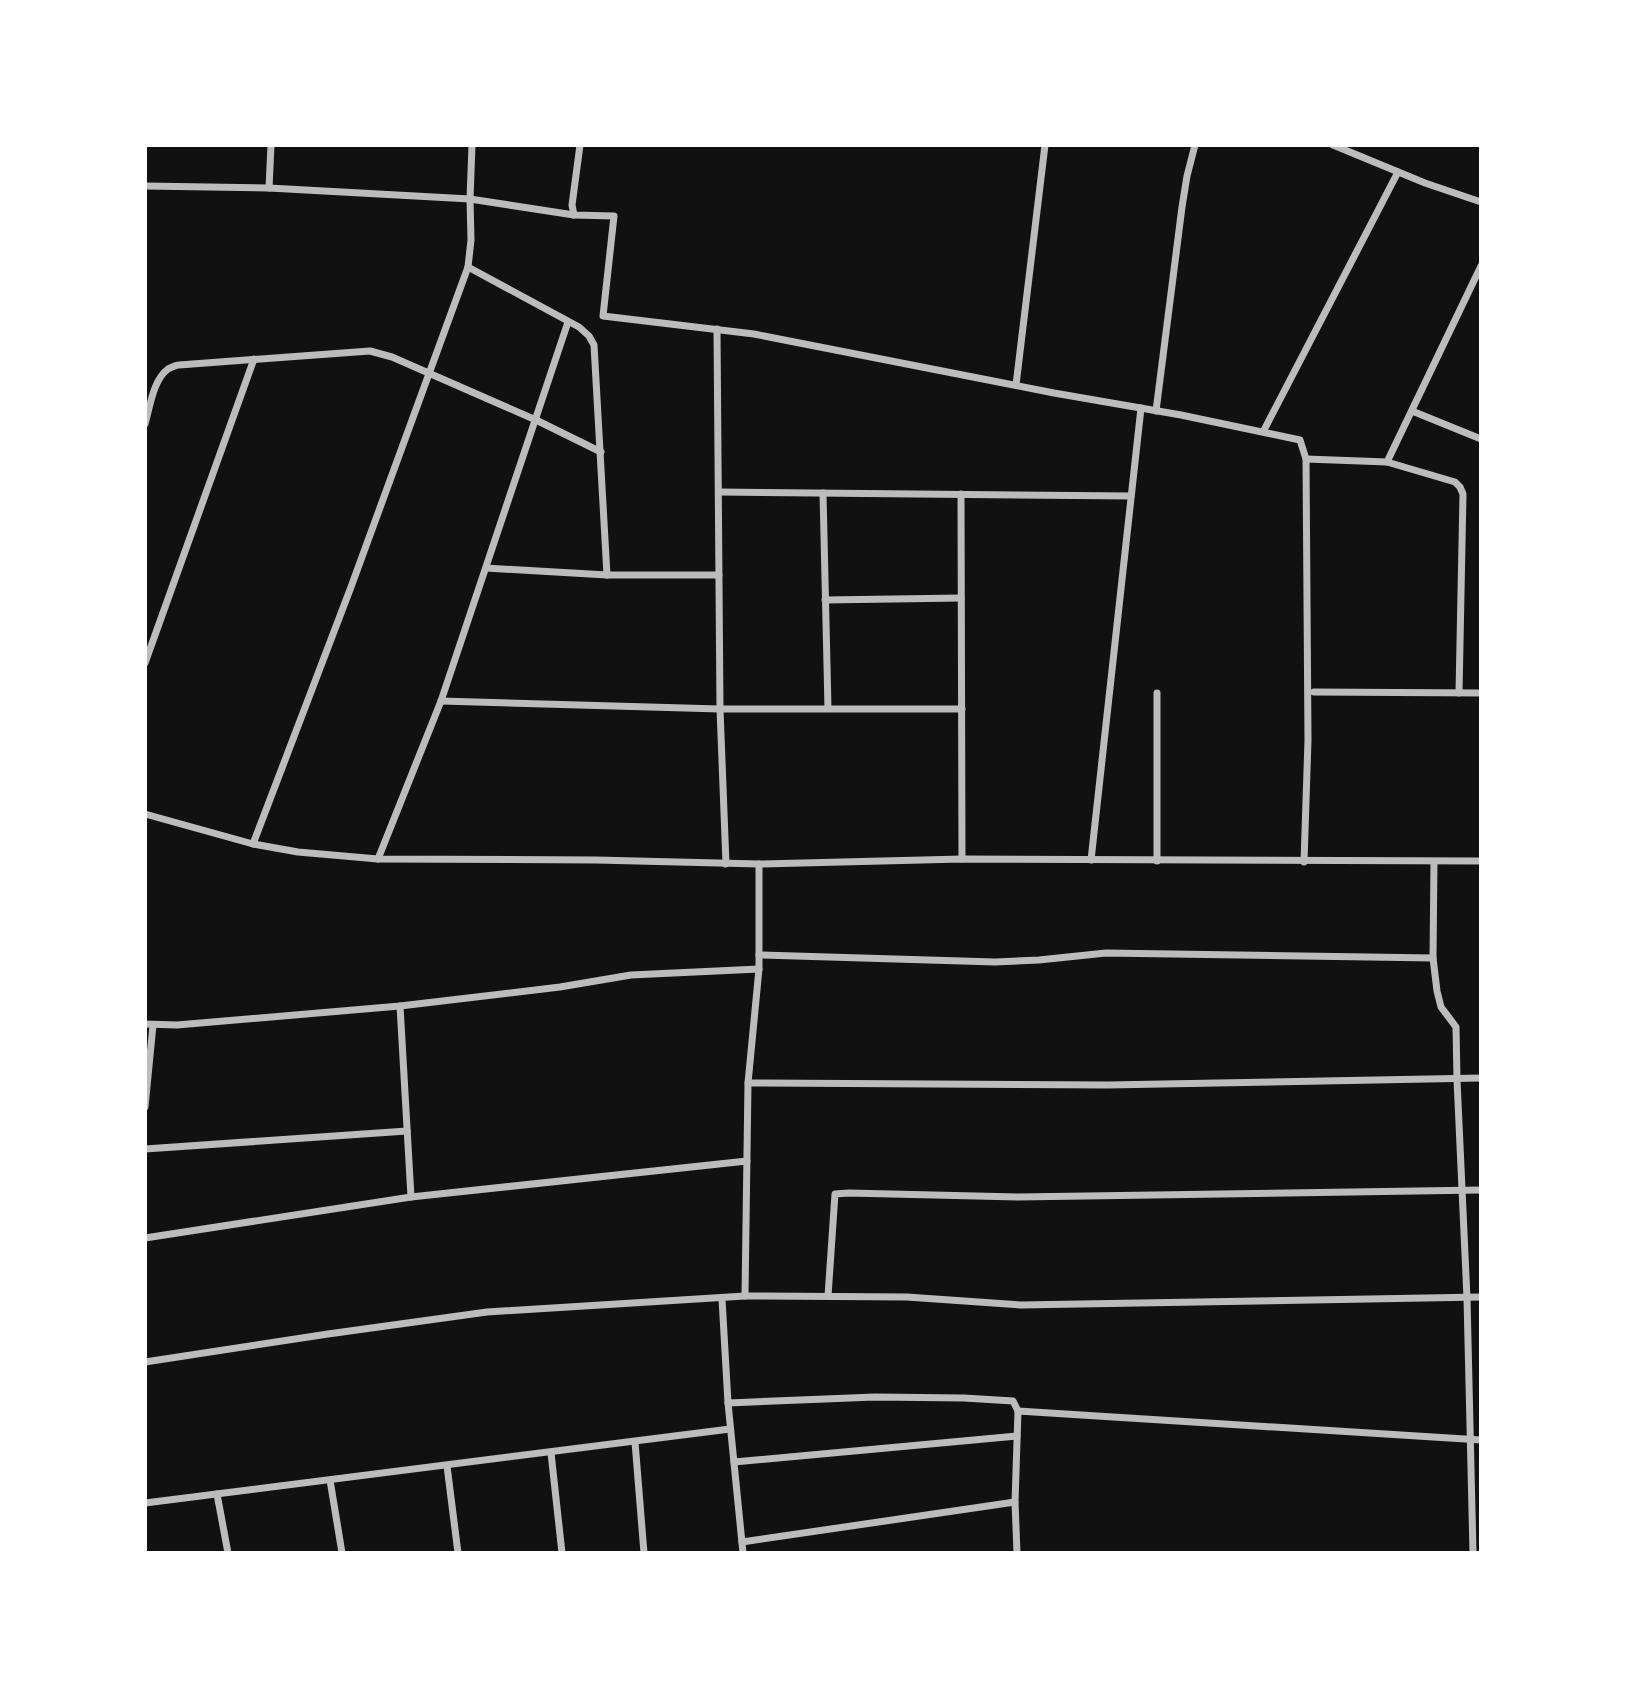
<svg xmlns="http://www.w3.org/2000/svg" width="1626" height="1698" font-family="'Noto Serif',serif">
	<rect width="100%" height="100%" fill="#111"/>
	<g fill="none" stroke-linecap="round" stroke-linejoin="round">
		<g stroke="#bcbcbc" stroke-width="7">
			<path d="M1333 145 1425 183 1481 202"/>
			<path d="M145 186 269 188 470 199 574 215 614 216 603 316 754 334 1054 393 1181 415 1300 440 1306 459"/>
			<path d="M269 188 271 145"/>
			<path d="M574 215 572 205 580 145"/>
			<path d="M468 267 579 327 589 336 594 345 607 575"/>
			<path d="M717 329 720 709 726 864"/>
			<path d="M1016 385 1045 145"/>
			<path d="M1156 411 1182 207 1187 176 1195 145"/>
			<path d="M1412 411 1481 439"/>
			<path d="M145 424C150 407 153 380 168 369 170 368 177 365 179 365L370 351 392 357 536 420 601 452"/>
			<path d="M1263 432 1398 172"/>
			<path d="M1387 462 1455 482 1460 487 1463 494 1459 693"/>
			<path d="M719 492 1131 496"/>
			<path d="M823 493 828 708"/>
			<path d="M961 494 962 859"/>
			<path d="M486 568 607 575H719"/>
			<path d="M825 600 961 598"/>
			<path d="M145 663 254 359"/>
			<path d="M1314 692 1481 693"/>
			<path d="M1157 693V861"/>
			<path d="M441 701 720 709H962"/>
			<path d="M145 814 253 844 298 852 378 859 596 860 759 864 962 859 1481 861"/>
			<path d="M253 844 351 587 468 267 471 240 470 199 472 145"/>
			<path d="M378 859 441 701 568 322"/>
			<path d="M1091 860 1141 408"/>
			<path d="M1304 862 1308 740 1306 459 1387 462 1481 266"/>
			<path d="M1434 862 1433 958 1437 991 1441 1007 1456 1027 1457 1080 1467 1298 1473 1553"/>
			<path d="M759 955 995 962 1039 960 1106 953 1433 958"/>
			<path d="M400 1006 411 1197"/>
			<path d="M145 1024 177 1025 400 1006 560 987 631 975 759 969"/>
			<path d="M748 1083 1108 1085 1481 1078"/>
			<path d="M145 1107 153 1025"/>
			<path d="M145 1149 407 1131"/>
			<path d="M145 1238 411 1197 747 1161"/>
			<path d="M745 1296 748 1083 759 969V864"/>
			<path d="M828 1296 835 1194 849 1193 1018 1197 1481 1190"/>
			<path d="M722 1299 728 1403 875 1397 964 1398 1013 1401 1018 1411 1015 1502 1017 1553"/>
			<path d="M145 1362 328 1334 487 1312 745 1296 907 1297 1021 1305 1481 1297"/>
			<path d="M728 1403 743 1553"/>
			<path d="M1018 1411 1481 1440"/>
			<path d="M635 1442 644 1553"/>
			<path d="M551 1453 562 1553"/>
			<path d="M734 1462 1017 1436"/>
			<path d="M447 1466 458 1553"/>
			<path d="M330 1480 342 1553"/>
			<path d="M217 1494 228 1553"/>
			<path d="M145 1503 730 1429"/>
			<path d="M742 1542 1015 1502"/>
		</g>
	</g>
	<rect width="1626" height="1698" fill="none" stroke="#ffffff" stroke-width="294"/>
</svg>
